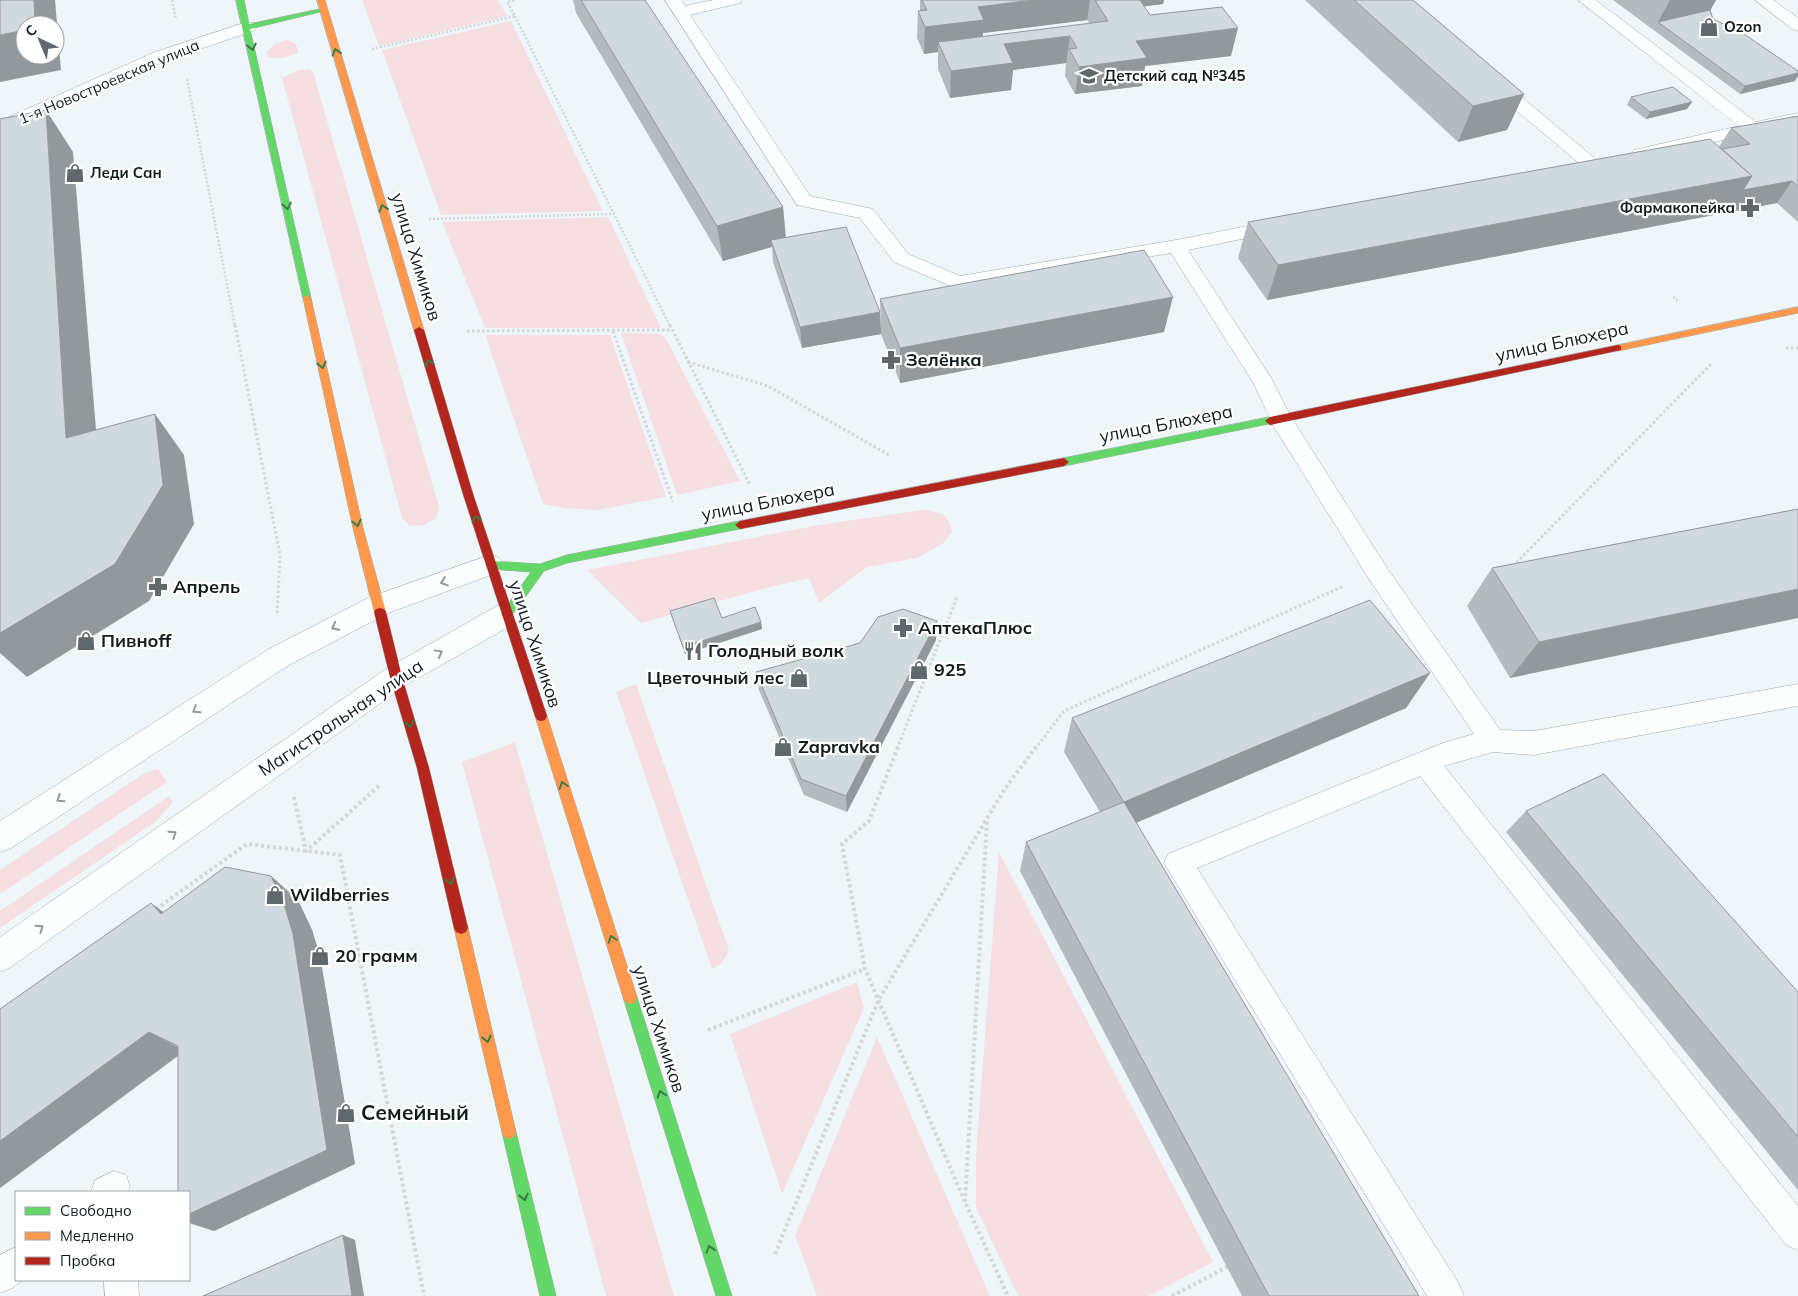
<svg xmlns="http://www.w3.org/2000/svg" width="1798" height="1296" font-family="Mulish,sans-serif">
	<rect width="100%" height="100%" fill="#eff6f9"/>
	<g fill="#f5dfe2">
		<path d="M362 0H498L507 16 379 46Z"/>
		<path d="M511 21 603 211 441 215 382 50Z"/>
		<path d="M286 40C294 41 298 45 298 53L283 58 268 57 267 52 276 43Z"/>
		<path d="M309 69 313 72 439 507 436 518 424 525 410 526 402 518 282 78 296 71Z"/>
		<path d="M608 217 661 328H485L442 222Z"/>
		<path d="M621 333 659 334 665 337 740 481 677 495Z"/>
		<path d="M485 335H610L666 497 597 510 565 508 543 504Z"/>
		<path d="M922 510C940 513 947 511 952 531L944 543 917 558 867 567 819 603 809 578 770 587 641 623 587 570 819 525Z"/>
		<path d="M636 684 729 950 722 963 712 969 616 692Z"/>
		<path d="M515 742 674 1296H606L462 762Z"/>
		<path d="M158 769 167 782 0 894V870L143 774Z"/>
		<path d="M169 796 173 802 155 822 0 928V911Z"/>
		<path d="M999 852 1213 1262 1149 1296H1018L976 1208V1154Z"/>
		<path d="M857 982 864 1008 782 1194 730 1034Z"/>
		<path d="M877 1037 990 1296H817L795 1236Z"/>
	</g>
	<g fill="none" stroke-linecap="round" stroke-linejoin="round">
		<g stroke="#a2abae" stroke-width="1">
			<g id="lane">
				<path d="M665 0H681L685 6 713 0H742L740 3 690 15 810 196 873 209 908 254 960 276 1176 240 1279 220 1286 222 1288 226 1286 230 1188 250 1271 378 1291 417 1385 565 1500 730 1534 731 1798 684V706L1534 755 1493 752 1444 766 1798 1206V1250L1786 1245 1420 776 1197 868 1459 1284 1464 1296H1427L1164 863 1168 854 1443 743 1474 734 1369 579 1273 425 1254 384 1171 253 958 289 894 262 860 218 797 205Z"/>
				<path d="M1578 0H1596L1756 122 1798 113V123L1640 159 1634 158 1631 154 1634 150 1739 126Z"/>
				<path d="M1755 0H1773L1798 18V31L1792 29Z"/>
				<path d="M1493 77 1499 78 1598 161 1601 165 1598 169 1592 170 1586 169 1487 86 1485 82 1487 78Z"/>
				<path d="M114 1171 126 1175 130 1187 128 1192H91L95 1180Z"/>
				<path d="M16 1247V1280H23L12 1288 0 1293V1255Z"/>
				<path d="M104 1280H138L139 1296H105Z"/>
			</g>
		</g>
		<g stroke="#a2abae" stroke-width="1">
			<g id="street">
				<path d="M247 22 253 23 256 27 253 31 167 60 0 134V121L155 52Z"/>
				<path d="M490 555 499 558 503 565 499 572 388 613 289 665 11 848 0 852V821L269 649 370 597Z"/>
				<path d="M507 603 517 606 520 614 517 622 406 685 11 967 0 972V937L386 669 497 606Z"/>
			</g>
		</g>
		<g stroke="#a2abae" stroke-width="1">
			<g id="fast">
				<path d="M236 0H244L249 24 324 8 328 10 250 29 311 298 307 301 303 298Z"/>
				<path d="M1270 417 1273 419 1275 421 1273 423 1064 466 1059 462 1064 458Z"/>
				<path d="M740 521 744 522 745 525 744 528 567 563 544 571 511 617H503L501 614 503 611 531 572 490 569 485 565 490 561 540 564 567 555Z"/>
				<path d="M630 990 635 992 637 997 732 1296H716L623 997 625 992Z"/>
				<path d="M509 1125 514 1127 516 1132 556 1296H540L502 1132 504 1127Z"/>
			</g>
		</g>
		<g stroke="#a2abae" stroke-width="1">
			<g id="slow">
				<path d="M317 0H325L424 330 422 332 419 333 414 330Z"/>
				<path d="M307 295 311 298 363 528 386 612 384 615H376L374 612 353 528 303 298Z"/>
				<path d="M1798 307V313L1618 351 1613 348 1618 345Z"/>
				<path d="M541 711 545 712 547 716 637 997 635 1002 630 1004 625 1002 623 997 535 716 537 712Z"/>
				<path d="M461 922 466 924 468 928 516 1132 514 1137 509 1139 504 1137 502 1132 454 928 456 924Z"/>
			</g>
		</g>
		<g stroke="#a2abae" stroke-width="1">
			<g id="jam">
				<path d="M419 327 424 330 473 494 547 716 545 720 541 721 537 720 535 716 463 494 414 330Z"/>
				<path d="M1618 345 1621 346V350L1270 425 1265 421 1270 417Z"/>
				<path d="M1064 458 1069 462 1064 466 740 529 735 525 740 521Z"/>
				<path d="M380 608 384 609 386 612 402 677 429 768 468 928 466 932 461 934 456 932 454 928 417 768 390 677 374 612 376 609Z"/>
			</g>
		</g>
		<g stroke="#d5d7d9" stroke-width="2.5" stroke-dasharray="2 2" stroke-linecap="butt">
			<path d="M172 0 176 19"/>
			<path d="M515 16 670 326"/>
			<path d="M372 49 515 16 507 2 516 0"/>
			<path d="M187 79 235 326"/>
			<path d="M429 219 613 214"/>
			<path d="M1673 297 1679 302"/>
		</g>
		<g stroke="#d5d7d9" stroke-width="3" stroke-dasharray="2.5 2.5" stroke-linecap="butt">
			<path d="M235 325 280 555 277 616"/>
			<path d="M670 325 750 485"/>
			<path d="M467 331 671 330"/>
			<path d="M613 331 673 502"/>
			<path d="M1786 348H1798"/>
			<path d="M688 362 768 386 889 455"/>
			<path d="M1513 566 1712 363"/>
			<path d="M897 749 957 597"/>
			<path d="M1035 749 1064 711 1344 586"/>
		</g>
		<g stroke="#d5d7d9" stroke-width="4" stroke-dasharray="3 3" stroke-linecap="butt">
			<path d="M898 747 869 821 842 844 865 969 965 1202 1008 1296"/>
			<path d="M294 797 306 851 379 786"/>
			<path d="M156 909 247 844 340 855 424 1296"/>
			<path d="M708 1030 865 969"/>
			<path d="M965 1202 987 821"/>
			<path d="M775 1254 878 1001 1004 790 1036 747"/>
			<path d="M1172 1296 1227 1267"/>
		</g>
		<use href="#lane" fill="#fdfefe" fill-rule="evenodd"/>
		<use href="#street" fill="#fdfefe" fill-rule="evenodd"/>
		<use href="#fast" fill="#63d668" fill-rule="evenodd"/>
		<use href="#slow" fill="#ff974d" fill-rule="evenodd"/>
		<use href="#jam" fill="#b3261e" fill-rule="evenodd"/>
	</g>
	<g fill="#b3bbbf" fill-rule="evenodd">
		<path d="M573 0H645L783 207 786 237 880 312 881 334 802 348 773 262 772 247 723 261 576 13Z"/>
		<path d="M920 0H1164L1163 4 1144 6 1150 15 1231 56 1145 66 1142 86 1075 94 1065 76 1066 63 1013 70 1011 90 950 98 938 69V52L924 54 917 38 918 11H920ZM1087 20 1090 24 983 37V33Z"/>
		<path d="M1305 0H1413L1524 94 1507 130 1458 142Z"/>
		<path d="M1613 0H1716L1710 10 1713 19 1798 73V76L1795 81 1740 94Z"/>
		<path d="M1631 97 1692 102 1687 109 1646 119 1627 105Z"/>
		<path d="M1798 116V222L1777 203 1267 300 1238 258 1248 222 1719 147 1731 128Z"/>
		<path d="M880 299 1164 332 900 383 881 334Z"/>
		<path d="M1798 509 1510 678 1467 606 1492 568Z"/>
		<path d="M670 611 761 622 762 629 685 654Z"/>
		<path d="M936 640 847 812 804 795 759 690 756 672Z"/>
		<path d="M1430 673 1406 708 1136 823 1419 1296H1242L1020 871 1026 842 1100 812 1064 752 1072 718Z"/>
		<path d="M1526 811 1798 992V1190L1506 832Z"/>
		<path d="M271 876 298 900 312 930 320 956 355 1164 214 1231 178 1056 0 1188V1009Z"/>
	</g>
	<g fill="#92989b">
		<path d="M34 0H55L61 70 0 82V35L25 30V55H55V25H35Z"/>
		<path d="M1033 0H1090L1087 20 983 33V47L938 42V52L924 54 925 27 978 7Z"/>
		<path d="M1126 0H1164L1163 4 1124 9Z"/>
		<path d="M1670 0H1716L1706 18 1658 22Z"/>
		<path d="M1238 28 1231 56 1145 66 1142 86 1075 94 1079 67 1136 41Z"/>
		<path d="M1070 36 1066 63 1013 70 1011 90 950 98 951 71 1004 44Z"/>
		<path d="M1798 73V76L1795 81 1740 94 1745 86Z"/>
		<path d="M1524 94 1507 130 1458 142 1473 106Z"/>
		<path d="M1692 102 1687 109 1646 119 1650 112Z"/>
		<path d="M46 110 73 152 100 478 66 438Z"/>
		<path d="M1752 176 1792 181 1777 203 1267 300 1278 265Z"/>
		<path d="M783 207 786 243 771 240 772 247 723 261 717 226Z"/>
		<path d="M1173 297 1164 332 900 383V348Z"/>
		<path d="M880 312 881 334 802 348 800 327Z"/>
		<path d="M155 414 184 455 194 524 149 601 27 677 0 653V633Z"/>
		<path d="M1798 589V618L1510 678 1539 642Z"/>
		<path d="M937 621 936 640 847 812 846 796Z"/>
		<path d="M761 622 762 629 685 654 683 647Z"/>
		<path d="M1430 673 1406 708 1112 833 1124 802Z"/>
		<path d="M271 876 298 900 312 930 320 956 355 1164 214 1231 189 1223V1214Z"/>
		<path d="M151 903 184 927 161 914Z"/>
		<path d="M149 1032 184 1051 0 1188V1141Z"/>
		<path d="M343 1235 355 1240 364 1296H352Z"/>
	</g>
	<g fill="#d0d9de" stroke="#92989b">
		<path d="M0 0H34L35 25H25V30L0 35Z"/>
		<path d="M581 0H645L783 207 717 226Z"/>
		<path d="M922 0H1033L978 7 984 20 925 27 918 11 927 10Z"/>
		<path d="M1095 0H1140L1150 15 1222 7 1238 28 1136 41 1147 58 1079 67 1069 49 1077 48 1070 36 1004 44 1013 63 951 71 938 42 1108 21Z"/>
		<path d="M1354 0H1413L1524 94 1473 106Z"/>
		<path d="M1710 10 1713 19 1744 34 1798 71V73L1745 86 1658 22Z"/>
		<path d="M1673 87 1692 102 1650 112 1631 97Z"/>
		<path d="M46 110 66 438 155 414 163 485 115 564 0 633V119Z"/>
		<path d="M1798 116V186L1792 181 1743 190 1752 176 1722 149 1750 144 1731 128Z"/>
		<path d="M1710 139 1752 176 1278 265 1248 222Z"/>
		<path d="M846 227 880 312 800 327 771 240Z"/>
		<path d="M1144 250 1173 297 900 348 880 299Z"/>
		<path d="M1798 509V589L1539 642 1492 568Z"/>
		<path d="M714 598 722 618 755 607 761 622 683 647 670 611Z"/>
		<path d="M1370 600 1430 673 1124 802 1072 718Z"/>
		<path d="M903 609 937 621 846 796 801 779 756 672 860 643 878 617Z"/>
		<path d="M1604 774 1798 992V1137L1526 811Z"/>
		<path d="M1124 802 1419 1296H1269L1026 842Z"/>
		<path d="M225 867 271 876 285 907 293 934 327 1150 189 1214V1192H178V1046L149 1032 0 1141V1009L151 903 161 914Z"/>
		<path d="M343 1235 352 1296H203Z"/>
	</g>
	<defs><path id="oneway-chevron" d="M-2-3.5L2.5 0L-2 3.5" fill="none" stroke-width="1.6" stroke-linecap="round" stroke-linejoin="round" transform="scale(1.25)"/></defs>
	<g stroke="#3a7a45">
		<use href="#oneway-chevron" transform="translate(252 47) rotate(77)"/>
		<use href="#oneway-chevron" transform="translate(336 52) rotate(-107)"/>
		<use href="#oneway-chevron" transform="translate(287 206) rotate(78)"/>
		<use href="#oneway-chevron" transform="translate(383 208) rotate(-107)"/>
		<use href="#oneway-chevron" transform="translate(429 363) rotate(-107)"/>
		<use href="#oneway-chevron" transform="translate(322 365) rotate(78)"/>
		<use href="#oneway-chevron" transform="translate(476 519) rotate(-108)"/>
		<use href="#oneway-chevron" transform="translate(357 523) rotate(77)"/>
		<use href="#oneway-chevron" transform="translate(410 724) rotate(73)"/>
		<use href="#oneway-chevron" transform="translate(563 785) rotate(-108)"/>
		<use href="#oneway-chevron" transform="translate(450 881) rotate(77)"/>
		<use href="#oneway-chevron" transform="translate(612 939) rotate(-108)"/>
		<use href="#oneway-chevron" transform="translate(487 1039) rotate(77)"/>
		<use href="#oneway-chevron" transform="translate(661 1094) rotate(-107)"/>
		<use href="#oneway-chevron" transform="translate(524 1197) rotate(77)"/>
		<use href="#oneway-chevron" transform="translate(710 1249) rotate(-107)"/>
	</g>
	<g stroke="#93999b">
		<use href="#oneway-chevron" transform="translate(444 582) rotate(161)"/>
		<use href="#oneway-chevron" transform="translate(335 627) rotate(152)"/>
		<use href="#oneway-chevron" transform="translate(439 653) rotate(-29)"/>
		<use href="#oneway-chevron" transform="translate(196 710) rotate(147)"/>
		<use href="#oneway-chevron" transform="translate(60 799) rotate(147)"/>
		<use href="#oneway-chevron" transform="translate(173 834) rotate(-35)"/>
		<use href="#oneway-chevron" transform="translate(40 928) rotate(-35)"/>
	</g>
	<defs>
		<g id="shop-bare" transform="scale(1.5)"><path d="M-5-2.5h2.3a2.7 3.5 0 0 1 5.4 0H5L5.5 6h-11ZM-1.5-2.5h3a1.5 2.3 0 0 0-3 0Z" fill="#5f696d" stroke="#fff" stroke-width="2.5" paint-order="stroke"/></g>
		<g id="school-bare" transform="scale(1.5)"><path d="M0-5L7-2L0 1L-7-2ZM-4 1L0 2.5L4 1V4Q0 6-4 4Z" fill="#5f696d" stroke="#fff" stroke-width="2.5" paint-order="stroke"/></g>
		<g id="pharmacy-bare" transform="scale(1.5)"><path d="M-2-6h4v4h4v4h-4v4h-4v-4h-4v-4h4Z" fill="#5f696d" stroke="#fff" stroke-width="2.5" paint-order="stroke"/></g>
		<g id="restaurant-bare" transform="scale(1.5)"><path d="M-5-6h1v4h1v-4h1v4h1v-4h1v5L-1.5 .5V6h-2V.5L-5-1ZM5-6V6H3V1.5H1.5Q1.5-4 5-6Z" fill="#5f696d" stroke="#fff" stroke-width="2.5" paint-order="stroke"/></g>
	</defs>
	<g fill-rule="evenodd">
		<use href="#shop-bare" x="1709" y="27"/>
		<use href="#school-bare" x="1089" y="76"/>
		<use href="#shop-bare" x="75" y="173"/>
		<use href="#pharmacy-bare" x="1750" y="208"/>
		<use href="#pharmacy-bare" x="891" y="360"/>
		<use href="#pharmacy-bare" x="158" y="587"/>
		<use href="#pharmacy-bare" x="903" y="628"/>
		<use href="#shop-bare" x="86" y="641"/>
		<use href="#restaurant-bare" x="693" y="651"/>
		<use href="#shop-bare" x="919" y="670"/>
		<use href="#shop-bare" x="799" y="678"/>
		<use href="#shop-bare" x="783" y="747"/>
		<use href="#shop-bare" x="275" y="895"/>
		<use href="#shop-bare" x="320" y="956"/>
		<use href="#shop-bare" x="346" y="1113"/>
	</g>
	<g text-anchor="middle" stroke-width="4.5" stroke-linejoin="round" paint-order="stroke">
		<g font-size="15" font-weight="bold" fill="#111d22" stroke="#fff" text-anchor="start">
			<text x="1724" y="32">Ozon</text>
			<text x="1104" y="81">Детский сад №345</text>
			<text x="90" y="178">Леди Сан</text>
			<text x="1735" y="213" text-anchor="end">Фармакопейка</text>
		</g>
		<g font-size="15" fill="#111d22" stroke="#fff">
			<text transform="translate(109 82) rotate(-23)" y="5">1-я Новостроевская улица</text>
		</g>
		<g font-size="18" fill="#111d22" stroke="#fff">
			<text transform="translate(416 257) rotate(73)" y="6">улица Химиков</text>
			<text transform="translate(1562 342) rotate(-12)" y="6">улица Блюхера</text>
			<text transform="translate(1166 424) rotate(-11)" y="6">улица Блюхера</text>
			<text transform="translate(768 502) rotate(-11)" y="6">улица Блюхера</text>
			<text transform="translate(535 644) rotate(72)" y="6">улица Химиков</text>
			<text transform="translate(341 718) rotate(-34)" y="6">Магистральная улица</text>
			<text transform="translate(659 1029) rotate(72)" y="6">улица Химиков</text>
		</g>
		<g font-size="18" font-weight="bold" fill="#111d22" stroke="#fff" text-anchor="start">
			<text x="906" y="366">Зелёнка</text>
			<text x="173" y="593">Апрель</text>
			<text x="918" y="634">АптекаПлюс</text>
			<text x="101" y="647">Пивноff</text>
			<text x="708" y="657">Голодный волк</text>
			<text x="934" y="676">925</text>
			<text x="784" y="684" text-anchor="end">Цветочный лес</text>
			<text x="798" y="753">Zapravka</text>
			<text x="290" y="901">Wildberries</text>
			<text x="335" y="962">20 грамм</text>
		</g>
		<g font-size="21" font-weight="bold" fill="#111d22" stroke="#fff" text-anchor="start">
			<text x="361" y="1120">Семейный</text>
		</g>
	</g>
	<rect x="15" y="1191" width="175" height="90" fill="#ffffff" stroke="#a0a5a7"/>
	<rect x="25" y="1207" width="25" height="8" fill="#63d668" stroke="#a0a5a7"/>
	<text x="60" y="1216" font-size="15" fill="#111d22">Свободно</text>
	<rect x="25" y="1232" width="25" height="8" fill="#ff974d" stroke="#a0a5a7"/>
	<text x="60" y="1241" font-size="15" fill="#111d22">Медленно</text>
	<rect x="25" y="1257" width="25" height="8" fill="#b3261e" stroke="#a0a5a7"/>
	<text x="60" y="1266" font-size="15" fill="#111d22">Пробка</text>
	<g transform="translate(40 40) rotate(316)"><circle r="24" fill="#ffffff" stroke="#a0a5a7"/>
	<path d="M0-4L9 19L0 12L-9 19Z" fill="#5f696d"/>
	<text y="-8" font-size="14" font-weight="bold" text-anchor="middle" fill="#111d22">С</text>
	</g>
</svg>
